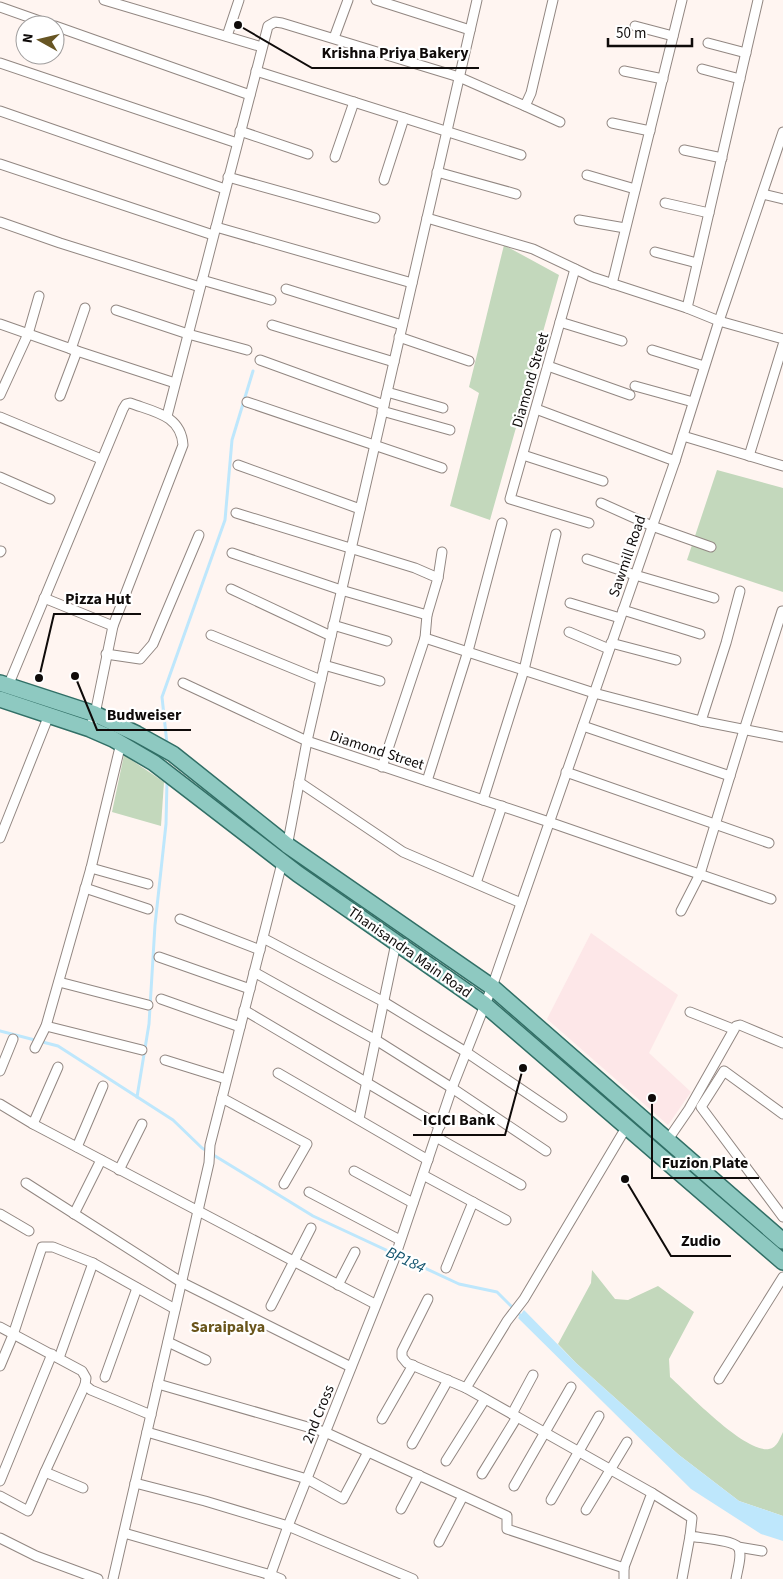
<svg xmlns="http://www.w3.org/2000/svg" width="783" height="1579" font-family="'Source Sans 3',sans-serif">
	<rect width="100%" height="100%" fill="#fff5f1"/>
	<path fill="#fde7e8" d="M591 933 678 995 649 1053 691 1092 668 1125 547 1019Z"/>
	<g fill="#c3d8bc">
		<path d="M504 245 559 275 490 520 450 506 479 393 469 387Z"/>
		<path d="M717 470 783 488V592L687 560Z"/>
		<path d="M124 755 164 782 161 826 112 812Z"/>
		<path d="M592 1270 615 1299 628 1300 658 1286 694 1312 669 1359 670 1377C688 1393 745 1453 769 1449 777 1448 780 1438 783 1432V1516L739 1501 679 1455 576 1363 558 1344 591 1283Z"/>
	</g>
	<path fill="#bee7fc" d="M524 1310 576 1363 679 1455 739 1501 783 1516V1541L761 1534 691 1489 518 1318Z"/>
	<g fill="none" stroke-linecap="round" stroke-linejoin="round">
		<g stroke="#bee7fc" stroke-width="3">
			<path d="M167 744 162 697 225 520 232 440 253 371"/>
			<path d="M0 1031 58 1046 173 1120 202 1148 313 1216 459 1284 497 1292 522 1317"/>
			<path d="M137 1097 149 1024 155 925 166 824 167 781"/>
		</g>
		<g stroke="#928782" stroke-width="11">
			<g id="street">
				<path d="M104 0 262 47"/>
				<path d="M376 0 470 30"/>
				<path d="M0 7 51 25"/>
				<path d="M55 26 250 95"/>
				<path d="M635 26 673 36"/>
				<path d="M227 36 239 0"/>
				<path d="M334 38 348 0"/>
				<path d="M708 43 746 53"/>
				<path d="M0 63 237 143"/>
				<path d="M702 69 740 79"/>
				<path d="M256 71 521 155"/>
				<path d="M624 71 663 79"/>
				<path d="M525 106 560 122"/>
				<path d="M0 111 225 189"/>
				<path d="M612 123 650 131"/>
				<path d="M240 131 308 154"/>
				<path d="M684 150 722 158"/>
				<path d="M335 157 354 102"/>
				<path d="M0 164 213 235"/>
				<path d="M437 172 516 194"/>
				<path d="M587 175 635 189"/>
				<path d="M228 177 375 218"/>
				<path d="M384 180 404 118"/>
				<path d="M763 194 783 199"/>
				<path d="M665 203 709 213"/>
				<path d="M427 218 533 249 592 277 687 308 719 321 783 339"/>
				<path d="M579 220 625 228"/>
				<path d="M0 222 60 243 200 287"/>
				<path d="M216 227 412 283"/>
				<path d="M655 252 697 263"/>
				<path d="M575 269 510 499 589 523"/>
				<path d="M202 280 271 300"/>
				<path d="M612 284 682 0"/>
				<path d="M286 289 402 325"/>
				<path d="M687 308 758 0"/>
				<path d="M116 310 188 334 247 350"/>
				<path d="M560 322 622 341"/>
				<path d="M0 324 77 351 175 383"/>
				<path d="M272 325 394 362"/>
				<path d="M399 337 469 361"/>
				<path d="M71 349 85 308"/>
				<path d="M652 350 704 366"/>
				<path d="M260 360 384 405"/>
				<path d="M548 366 630 395"/>
				<path d="M635 386 693 402"/>
				<path d="M387 392 443 408"/>
				<path d="M0 395 28 334 39 296"/>
				<path d="M60 396 77 351"/>
				<path d="M247 402 442 468"/>
				<path d="M536 409 675 461"/>
				<path d="M382 411 450 430"/>
				<path d="M167 416 268 26 275 22 282 23 459 77 525 106 531 93 553 0"/>
				<path d="M0 417 101 459"/>
				<path d="M683 436 783 466"/>
				<path d="M523 455 603 481"/>
				<path d="M749 456 783 345"/>
				<path d="M238 465 360 509"/>
				<path d="M0 477 50 499"/>
				<path d="M601 503 652 526 711 547"/>
				<path d="M236 513 415 568 438 578 427 615 425 638 382 767"/>
				<path d="M0 552 1 551"/>
				<path d="M232 553 341 590 427 615"/>
				<path d="M587 559 635 575 714 598"/>
				<path d="M438 578 442 552"/>
				<path d="M231 589 331 636"/>
				<path d="M44 598 113 626"/>
				<path d="M570 603 620 618"/>
				<path d="M623 610 700 634"/>
				<path d="M333 625 387 641"/>
				<path d="M569 632 609 649"/>
				<path d="M211 635 321 680"/>
				<path d="M425 638 594 693 701 721 783 737"/>
				<path d="M611 643 676 660"/>
				<path d="M106 654 140 659 153 644 199 535"/>
				<path d="M324 665 380 681"/>
				<path d="M183 683 307 741 549 822 771 899"/>
				<path d="M8 686 123 409 126 404 130 403C154 412 181 415 183 445L113 626 95 714 90 729"/>
				<path d="M701 721 726 643 740 591"/>
				<path d="M583 726 730 776"/>
				<path d="M566 772 769 843"/>
				<path d="M427 781 468 651 502 523"/>
				<path d="M299 782 403 852 521 903"/>
				<path d="M483 800 524 670 556 534"/>
				<path d="M0 838 49 715"/>
				<path d="M287 847 307 741 477 0"/>
				<path d="M91 868 148 884"/>
				<path d="M476 883 502 806"/>
				<path d="M85 888 148 909"/>
				<path d="M681 911 700 874 744 730 782 611"/>
				<path d="M180 919 260 950"/>
				<path d="M263 938 384 1002 466 1052 562 1117"/>
				<path d="M159 957 250 989"/>
				<path d="M254 972 376 1040 452 1088 546 1151"/>
				<path d="M59 982 148 1005"/>
				<path d="M161 999 240 1027"/>
				<path d="M244 1010 440 1126"/>
				<path d="M690 1012 733 1029"/>
				<path d="M46 1026 142 1050"/>
				<path d="M35 1048 46 1026 91 868 121 743"/>
				<path d="M165 1060 226 1079"/>
				<path d="M0 1071 13 1039"/>
				<path d="M278 1073 428 1160"/>
				<path d="M222 1098 307 1144 284 1184"/>
				<path d="M0 1104 33 1124 375 1304"/>
				<path d="M783 1114 724 1071 701 1107 783 1217"/>
				<path d="M359 1119 396 943"/>
				<path d="M33 1124 58 1067"/>
				<path d="M436 1137 521 1185"/>
				<path d="M667 1141 689 1109 736 1026 740 1025 783 1043"/>
				<path d="M77 1147 103 1086"/>
				<path d="M119 1170 142 1124"/>
				<path d="M354 1171 413 1203"/>
				<path d="M423 1175 506 1220"/>
				<path d="M26 1183 181 1282 351 1367"/>
				<path d="M309 1192 400 1240"/>
				<path d="M0 1214 29 1231"/>
				<path d="M74 1214 101 1160"/>
				<path d="M446 1268 473 1202"/>
				<path d="M338 1285 355 1252"/>
				<path d="M428 1299 402 1351V1357L407 1363 466 1388"/>
				<path d="M271 1306 311 1228"/>
				<path d="M0 1327 82 1371 86 1378 85 1385 91 1390 151 1415"/>
				<path d="M168 1342 206 1360"/>
				<path d="M59 1358 93 1263"/>
				<path d="M0 1366 13 1335 42 1247H53L93 1263 175 1309"/>
				<path d="M105 1377 137 1288"/>
				<path d="M719 1379 783 1277"/>
				<path d="M158 1384 325 1432 507 1516V1529L624 1568"/>
				<path d="M512 1414 533 1375"/>
				<path d="M382 1419 413 1365"/>
				<path d="M147 1432 307 1479 343 1499 368 1452"/>
				<path d="M412 1444 448 1380"/>
				<path d="M446 1461 485 1399"/>
				<path d="M45 1472 83 1488"/>
				<path d="M482 1474 517 1417"/>
				<path d="M0 1481 52 1354"/>
				<path d="M135 1483 205 1501 288 1526 413 1579"/>
				<path d="M514 1486 571 1387"/>
				<path d="M652 1493 692 1518 690 1536 682 1579"/>
				<path d="M0 1496 28 1511 45 1472 85 1385"/>
				<path d="M551 1500 599 1416"/>
				<path d="M401 1509 419 1475"/>
				<path d="M586 1510 627 1442"/>
				<path d="M124 1533 271 1575 281 1579"/>
				<path d="M690 1536C700 1538 732 1540 738 1547 743 1554 737 1571 736 1579"/>
				<path d="M0 1538 36 1556 98 1579"/>
				<path d="M439 1542 463 1496"/>
				<path d="M738 1547 762 1551"/>
				<path d="M113 1579 209 1163 210 1145 283 859"/>
				<path d="M269 1579 288 1526 394 1260 452 1088 492 987 675 461 719 321 783 132"/>
				<path d="M624 1579V1567L652 1493 466 1388 507 1321 524 1299 627 1126"/>
			</g>
		</g>
		<g stroke="#316f66" stroke-width="18">
			<g id="primary">
				<path d="M0 683 95 714 137 734 173 754 287 845 492 987 783 1241"/>
				<path d="M0 699 90 729 113 739 154 763 298 874 484 1004 783 1262"/>
			</g>
		</g>
		<use href="#street" stroke="#fff" stroke-width="9"/>
		<use href="#primary" stroke="#8ec9c1" stroke-width="15"/>
	</g>
	<g text-anchor="middle" stroke-width="4.5" stroke-linejoin="round" paint-order="stroke">
		<g font-size="15" fill="#0f0b0a" stroke="#fff">
			<text transform="translate(530 380) rotate(-74)" y="5">Diamond Street</text>
			<text transform="translate(627 556) rotate(-71)" y="5">Sawmill Road</text>
			<text transform="translate(377 750) rotate(18)" y="5">Diamond Street</text>
			<text transform="translate(410 952) rotate(35)" y="5">Thanisandra Main Road</text>
			<text transform="translate(318 1414) rotate(-68)" y="5">2nd Cross</text>
		</g>
		<g font-size="16" font-style="italic" fill="#10526c" stroke="#fff">
			<text transform="translate(406 1259) rotate(25)" y="6">BP184</text>
		</g>
		<g font-size="16" font-weight="bold" fill="#69551b" stroke="#fff">
			<text x="228" y="1332">Saraipalya</text>
		</g>
	</g>
	<path fill="none" stroke="#0f0b0a" stroke-width="2" d="M238 25L312 68H479M39 678L54 614H141M75 676L97 730H191M523 1068L505 1135H413M652 1098L652 1178H759M625 1179L671 1256H731"/>
	<g fill="#0f0b0a" stroke="#fff" stroke-width="2">
		<circle cx="238" cy="25" r="5"/>
		<circle cx="39" cy="678" r="5"/>
		<circle cx="75" cy="676" r="5"/>
		<circle cx="523" cy="1068" r="5"/>
		<circle cx="652" cy="1098" r="5"/>
		<circle cx="625" cy="1179" r="5"/>
	</g>
	<g font-size="16" text-anchor="middle" font-weight="bold" fill="#0f0b0a" stroke="#fff" stroke-width="4.5" stroke-linejoin="round" paint-order="stroke">
		<text x="395" y="58">Krishna Priya Bakery</text>
		<text x="98" y="604">Pizza Hut</text>
		<text x="144" y="720">Budweiser</text>
		<text x="459" y="1125">ICICI Bank</text>
		<text x="705" y="1168">Fuzion Plate</text>
		<text x="701" y="1246">Zudio</text>
	</g>
	<g transform="translate(40 40) rotate(278)"><circle r="24" fill="#ffffff" stroke="#9f9d9d"/>
	<path d="M0-4L9 19L0 12L-9 19Z" fill="#675523"/>
	<text y="-8" font-size="14" font-weight="bold" text-anchor="middle" fill="#0f0b0a">N</text>
	</g>
	<path d="M608 38v8h84v-8" fill="none" stroke="#0f0b0a" stroke-width="2.5"/>
	<text x="616" y="38" font-size="15" fill="#0f0b0a" stroke="#ffffff" stroke-width="4" paint-order="stroke">50 m</text>
</svg>
